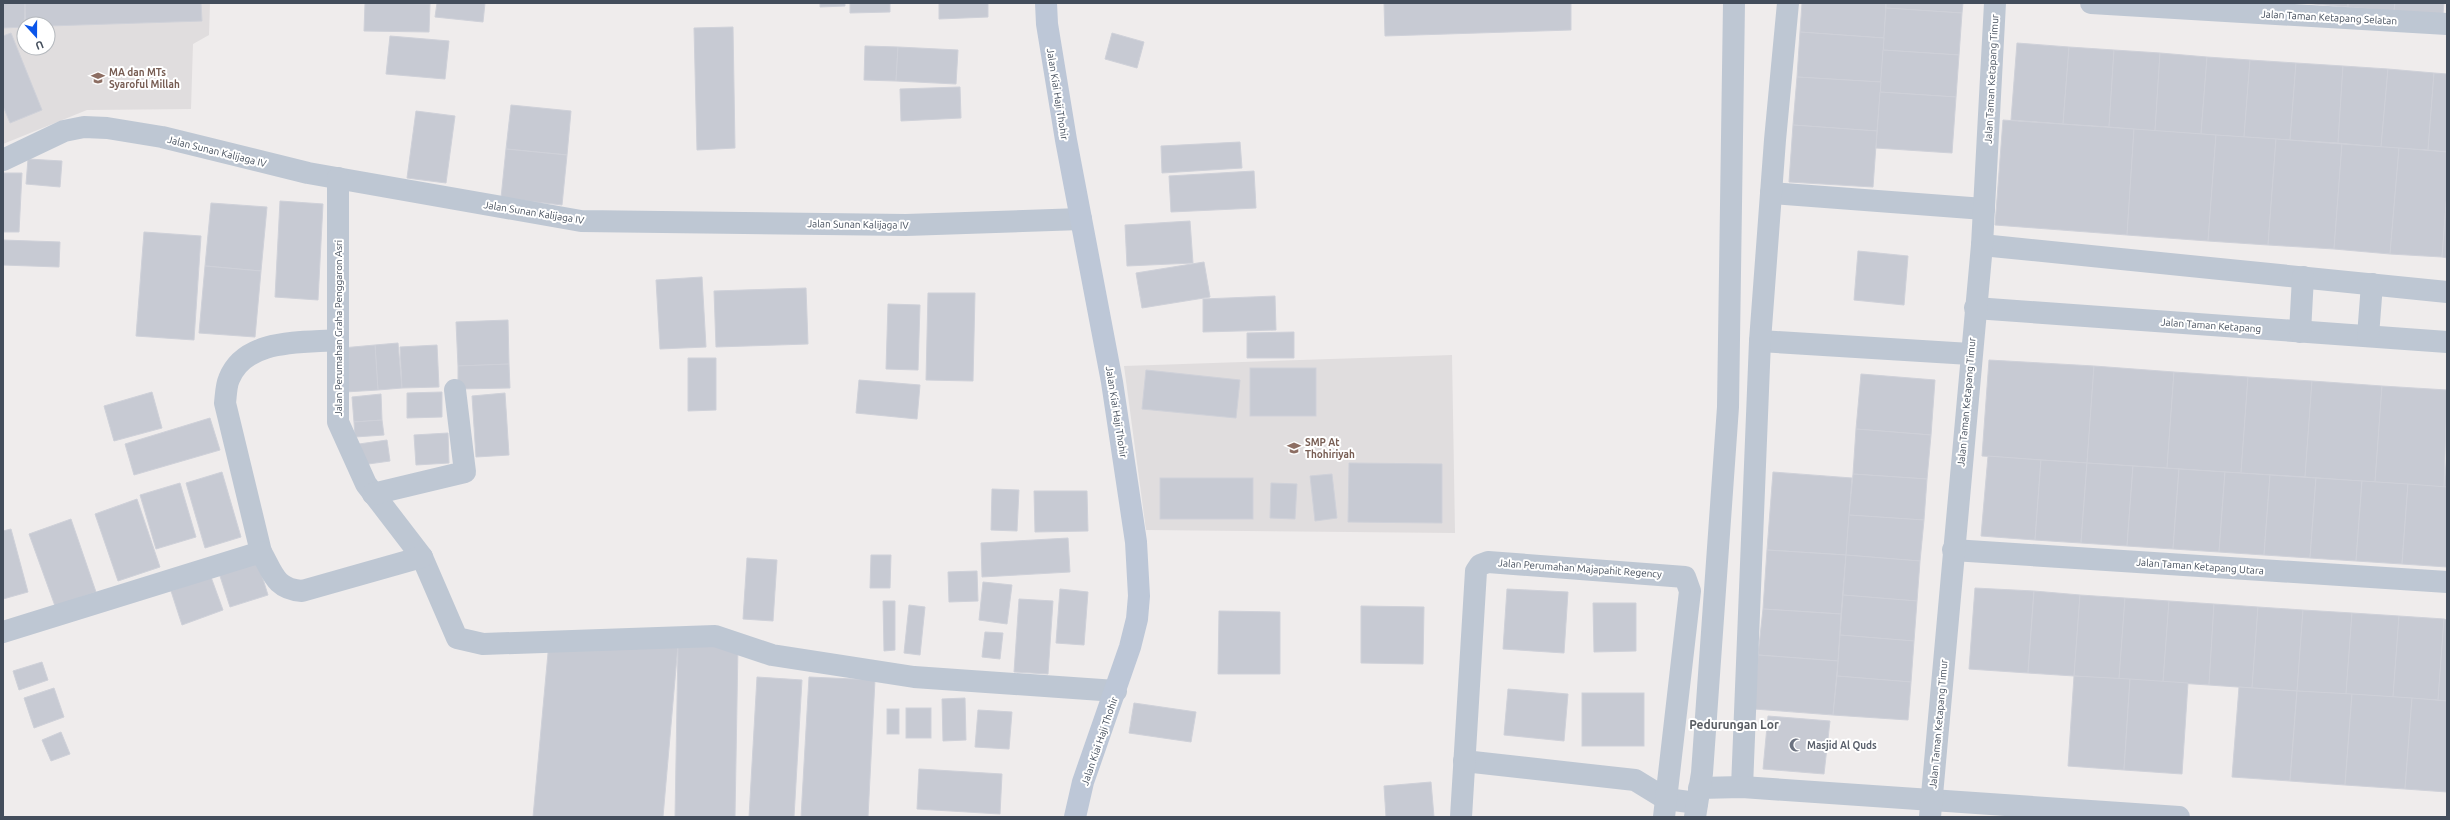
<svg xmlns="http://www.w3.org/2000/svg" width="2450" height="820" font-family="Ubuntu,sans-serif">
	<rect width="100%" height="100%" fill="#efecec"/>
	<g fill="#e0ddde" fill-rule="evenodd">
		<path d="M3 3H210L209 35 193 44 191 109 87 110 3 144ZM24 24H48V48H24Z"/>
		<path d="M1452 355 1455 533 1146 530 1124 366Z"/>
	</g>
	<g fill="#c7cad3" stroke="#cfd1d9">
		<path d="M3 3H25L24 27 3 28Z"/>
		<path d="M25 3H201L202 21 48 26V24H26Z"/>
		<path d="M365 3 430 4 429 32 364 31Z"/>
		<path d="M437 3H485L483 22 435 17Z"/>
		<path d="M820 3H845V6L820 7Z"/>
		<path d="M850 3H890V12L850 13Z"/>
		<path d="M939 3H988V17L939 19Z"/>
		<path d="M1384 3H1571V30L1385 36Z"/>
		<path d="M1802 3H1886L1884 38 1800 32Z"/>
		<path d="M1886 3H1963L1962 13 1886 8Z"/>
		<path d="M2302 3H2348V7Z"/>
		<path d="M2348 3H2395L2394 11 2348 7Z"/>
		<path d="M2395 3H2444L2443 14 2394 11Z"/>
		<path d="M1886 8 1962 13 1959 55 1883 50Z"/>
		<path d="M733 27 735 148 697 150 694 28Z"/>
		<path d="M1800 32 1884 38 1881 82 1797 77Z"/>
		<path d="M11 33 42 110 10 123 3 106V36Z"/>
		<path d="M1112 33 1144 42 1137 68 1105 59Z"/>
		<path d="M390 36 449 41 445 79 386 74Z"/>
		<path d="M2017 43 2069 47 2063 124 2011 120Z"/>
		<path d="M865 46 898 47 896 81 864 80Z"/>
		<path d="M898 47 958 50 956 84 896 81Z"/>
		<path d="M2069 47 2114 50 2109 127 2063 124Z"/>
		<path d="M1883 50 1959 55 1956 97 1880 92Z"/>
		<path d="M2114 50 2160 53 2155 131 2109 127Z"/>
		<path d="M2160 53 2207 57 2201 134 2155 131Z"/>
		<path d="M2207 57 2250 60 2244 137 2201 134Z"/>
		<path d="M2250 60 2296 63 2290 140 2244 137Z"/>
		<path d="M2296 63 2343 66 2338 143 2290 140Z"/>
		<path d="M2343 66 2388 69 2381 147 2338 143Z"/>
		<path d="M2388 69 2434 73 2428 150 2381 147Z"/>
		<path d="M2434 73 2447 74V152L2428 150Z"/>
		<path d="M1797 77 1881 82 1877 131 1793 125Z"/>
		<path d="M960 87 961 118 901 121 900 89Z"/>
		<path d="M1880 92 1956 97 1952 153 1876 148Z"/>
		<path d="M511 105 571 111 567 155 506 149Z"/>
		<path d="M416 111 455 116 446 183 407 178Z"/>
		<path d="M2003 120 2134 129 2127 235 1995 225Z"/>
		<path d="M1793 125 1877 131 1873 187 1789 182Z"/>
		<path d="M2134 129 2216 135 2208 241 2127 235Z"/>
		<path d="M2216 135 2276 139 2268 245 2208 241Z"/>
		<path d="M2276 139 2342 144 2334 249 2268 245Z"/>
		<path d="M1240 142 1242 168 1162 173 1161 146Z"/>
		<path d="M2342 144 2399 148 2390 254 2334 249Z"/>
		<path d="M2399 148 2447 152V193L2442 257 2390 254Z"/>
		<path d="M506 149 567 155 562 205 501 198Z"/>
		<path d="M28 159 62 161 60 187 26 184Z"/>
		<path d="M1254 171 1256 208 1171 212 1169 176Z"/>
		<path d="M3 173H22L19 232H3Z"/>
		<path d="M2447 193V258L2442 257Z"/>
		<path d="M280 201 323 204 318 300 275 297Z"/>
		<path d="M211 203 267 207 261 271 205 266Z"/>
		<path d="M1190 221 1193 263 1127 266 1125 225Z"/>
		<path d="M144 232 201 236 194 340 136 336Z"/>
		<path d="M3 240 60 242 59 267 3 265Z"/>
		<path d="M1858 251 1908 256 1904 305 1854 300Z"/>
		<path d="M1204 262 1210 297 1142 308 1136 273Z"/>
		<path d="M205 266 261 271 255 337 199 333Z"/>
		<path d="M702 277 706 347 660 349 656 280Z"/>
		<path d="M806 288 808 344 716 347 714 291Z"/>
		<path d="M928 293H975L973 381 926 380Z"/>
		<path d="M1275 296 1276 330 1203 332V299Z"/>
		<path d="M888 304 920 305 918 370 886 369Z"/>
		<path d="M508 320 509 364 458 366 456 322Z"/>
		<path d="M1294 332V358H1247V333Z"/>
		<path d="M398 343 402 388 378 390 375 345Z"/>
		<path d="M375 345 378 390 345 392 342 348Z"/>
		<path d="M437 345 439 387 402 388 400 347Z"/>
		<path d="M688 358H716V410L688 411Z"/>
		<path d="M1989 360 2094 366 2087 463 1982 456Z"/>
		<path d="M509 364 510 388 458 389V366Z"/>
		<path d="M2094 366 2174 372 2167 468 2087 463Z"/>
		<rect x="1250" y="368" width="66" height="48"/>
		<path d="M1146 370 1240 380 1236 418 1142 409Z"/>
		<path d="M2174 372 2248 377 2241 473 2167 468Z"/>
		<path d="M1861 374 1935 380 1931 435 1856 429Z"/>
		<path d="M2248 377 2312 381 2305 477 2241 473Z"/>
		<path d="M859 380 920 385 917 419 856 413Z"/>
		<path d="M2312 381 2382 386 2375 482 2305 477Z"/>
		<path d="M2382 386 2447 390 2444 487 2375 482Z"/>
		<path d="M152 392 162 428 114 441 104 406Z"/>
		<path d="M442 392V417L407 418V393Z"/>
		<path d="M505 393 509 455 476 457 472 396Z"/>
		<path d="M381 394 382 420 354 422 352 397Z"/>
		<path d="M210 418 220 450 134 475 125 444Z"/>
		<path d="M382 420 384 435 355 437 354 422Z"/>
		<path d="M1856 429 1931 435 1927 479 1853 474Z"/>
		<path d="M448 433 449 463 416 465 414 435Z"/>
		<path d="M387 440 390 461 361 465 359 444Z"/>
		<path d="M2447 453V487H2444Z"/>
		<path d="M1988 456 2041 460 2035 540 1981 536Z"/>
		<path d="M2041 460 2087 463 2081 543 2035 540Z"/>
		<path d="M1349 463 1442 464V523L1348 522Z"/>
		<path d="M2087 463 2133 466 2127 546 2081 543Z"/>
		<path d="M2133 466 2179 469 2173 549 2127 546Z"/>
		<path d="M2179 469 2225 472 2219 552 2173 549Z"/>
		<path d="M222 472 241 537 205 548 186 483Z"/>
		<path d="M1773 472 1852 478 1846 555 1767 550Z"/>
		<path d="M2225 472 2270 475 2264 555 2219 552Z"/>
		<path d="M1332 474 1337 518 1315 521 1310 476Z"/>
		<path d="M1853 474 1927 479 1924 520 1849 515Z"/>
		<path d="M2270 475 2316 478 2310 558 2264 555Z"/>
		<rect x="1160" y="478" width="93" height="41"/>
		<path d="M2316 478 2362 481 2356 561 2310 558Z"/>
		<path d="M2362 481 2408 484 2402 564 2356 561Z"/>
		<path d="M180 483 196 537 156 549 140 495Z"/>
		<path d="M1271 483 1297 484 1295 519 1270 518Z"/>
		<path d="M2408 484 2447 487V567L2402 564Z"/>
		<path d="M992 489 1019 490 1017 531 991 530Z"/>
		<path d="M1034 491H1087L1088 531 1035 532Z"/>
		<path d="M137 499 160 567 118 581 95 514Z"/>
		<path d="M1849 515 1924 520 1920 561 1846 555Z"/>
		<path d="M71 519 96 592 55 606 29 534Z"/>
		<path d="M11 529 28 592 3 599V531Z"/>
		<path d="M1068 538 1070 572 982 577 981 543Z"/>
		<path d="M1767 550 1846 555 1841 614 1763 609Z"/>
		<path d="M871 555H891L890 588H870Z"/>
		<path d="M1846 555 1920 561 1917 601 1843 595Z"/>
		<path d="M747 558 777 560 773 621 743 619Z"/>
		<path d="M257 560 268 595 230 607 219 573Z"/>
		<path d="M977 571 978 601 949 602 948 572Z"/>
		<path d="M211 577 223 610 182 625 171 591Z"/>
		<path d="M983 582 1012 585 1007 624 979 620Z"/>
		<path d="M1975 588 2034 591 2028 673 1969 669Z"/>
		<path d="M1060 589 1088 592 1084 645 1056 643Z"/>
		<path d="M1507 589 1568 592 1564 653 1503 649Z"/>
		<path d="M2034 591 2080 595 2074 676 2028 673Z"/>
		<path d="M1843 595 1917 601 1914 641 1840 635Z"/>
		<path d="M2080 595 2125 598 2119 679 2074 676Z"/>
		<path d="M2125 598 2169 601 2163 682 2119 679Z"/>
		<path d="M1019 599 1053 601 1048 674 1014 672Z"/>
		<path d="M883 601H895V650L884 651Z"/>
		<path d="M2169 601 2214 604 2209 685 2163 682Z"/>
		<path d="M1593 603H1636V651L1594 652Z"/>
		<path d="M2214 604 2258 607 2252 688 2209 685Z"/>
		<path d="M909 605 925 607 920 655 904 653Z"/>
		<path d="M1361 606 1424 607 1423 664 1361 663Z"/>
		<path d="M2258 607 2303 610 2297 691 2252 688Z"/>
		<path d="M1763 609 1841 614 1838 661 1758 655Z"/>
		<path d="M2303 610 2352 613 2346 694 2297 691Z"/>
		<path d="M1219 611 1280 612V674H1218Z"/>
		<path d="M2352 613 2399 616 2393 697 2346 694Z"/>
		<path d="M2399 616 2444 619 2438 700 2393 697Z"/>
		<path d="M2444 619 2447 620V701L2438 700Z"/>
		<path d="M985 632 1003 633 1000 659 982 657Z"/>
		<path d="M1840 635 1914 641 1911 682 1837 676Z"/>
		<path d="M549 642 678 645 663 817H533Z"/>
		<path d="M678 645H738L735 817H675Z"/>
		<path d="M1758 655 1838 661 1833 715 1754 709Z"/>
		<path d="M42 662 48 680 19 690 13 671Z"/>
		<path d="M1837 676 1911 682 1908 720 1833 715Z"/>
		<path d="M2074 676 2130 679 2124 770 2068 766Z"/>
		<path d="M757 677 802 680 794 817H749Z"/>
		<path d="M809 677 875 680 868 817H801Z"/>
		<path d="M2130 679 2188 683 2182 774 2124 770Z"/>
		<path d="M2239 687 2297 691 2290 781 2232 777Z"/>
		<path d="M54 688 64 717 34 728 24 698Z"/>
		<path d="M1508 689 1568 694 1564 741 1504 735Z"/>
		<path d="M2297 691 2352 694 2345 785 2290 781Z"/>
		<rect x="1582" y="693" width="62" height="53"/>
		<path d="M2352 694 2412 698 2405 789 2345 785Z"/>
		<path d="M965 698 966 740 943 741 942 699Z"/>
		<path d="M2412 698 2447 701V792L2405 789Z"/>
		<path d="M1134 703 1196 712 1191 742 1129 733Z"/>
		<rect x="906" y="708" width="25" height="30"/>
		<rect x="887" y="709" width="12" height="25"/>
		<path d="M978 710 1012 712 1009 749 975 747Z"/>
		<path d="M1768 716 1830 721 1824 774 1763 769Z"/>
		<path d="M61 732 70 754 51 761 42 740Z"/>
		<path d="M919 769 1002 774 1000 814 917 809Z"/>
		<path d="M1431 782 1434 817H1386L1384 786Z"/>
	</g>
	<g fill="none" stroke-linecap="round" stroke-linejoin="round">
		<g stroke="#bec7d3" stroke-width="22">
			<path d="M2091 3 2447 24"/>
			<path d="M3 160 64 131 84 127 107 128 162 137 308 173 581 221 906 225 1081 219"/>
			<path d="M338 178V422L366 484 422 557 457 638 483 644 715 636 772 655 914 677 1116 691"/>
			<path d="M1771 193 1984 209"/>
			<path d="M1982 245 2447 292"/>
			<path d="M1975 308 2447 342"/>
			<path d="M2300 332 2303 277"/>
			<path d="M2368 336 2372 284"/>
			<path d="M1760 341 1970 354"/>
			<path d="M373 494 465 472 455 390"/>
			<path d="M1953 550 2447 582"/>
			<path d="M261 552 225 403C226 395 226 386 229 379 245 338 302 343 338 340"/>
			<path d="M3 632 261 552C273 573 275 589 302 591L422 557"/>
			<path d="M1464 761 1635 780 1666 799 1697 803"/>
			<path d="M1742 787 1760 341 1775 140 1788 3"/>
			<path d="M1699 788 1742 787 2179 817"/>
			<path d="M1461 817 1476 571 1480 565 1488 562 1685 577 1690 591 1664 817"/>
			<path d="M1695 817 1702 773 1728 407 1734 3"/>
			<path d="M1930 817 1982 245 1995 3"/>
		</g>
		<path stroke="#bdc7d7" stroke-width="22" d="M1046 3 1047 24 1066 140 1112 382 1136 542 1139 596 1137 619 1130 647 1083 782 1075 817"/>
	</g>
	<defs>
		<g id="school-bare" transform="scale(1.08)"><path d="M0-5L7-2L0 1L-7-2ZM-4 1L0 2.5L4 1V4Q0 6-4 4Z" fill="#8d6e63" stroke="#fff" stroke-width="2.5" paint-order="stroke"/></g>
		<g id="mosque-bare" transform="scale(1.08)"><path d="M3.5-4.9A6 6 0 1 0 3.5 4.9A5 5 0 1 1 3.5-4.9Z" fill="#6b7280" stroke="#fff" stroke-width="2.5" paint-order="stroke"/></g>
	</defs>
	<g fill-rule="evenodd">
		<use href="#school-bare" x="98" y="78"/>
		<use href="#school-bare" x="1294" y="448"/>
		<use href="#mosque-bare" x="1796" y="745"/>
	</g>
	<g text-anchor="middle" stroke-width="4" stroke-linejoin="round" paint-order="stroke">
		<g font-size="10" fill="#434d5b" stroke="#fff">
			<text transform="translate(2329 17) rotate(3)" y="4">Jalan Taman Ketapang Selatan</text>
			<text transform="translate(1991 79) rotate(-87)" y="4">Jalan Taman Ketapang Timur</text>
			<text transform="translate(1058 94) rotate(81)" y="4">Jalan Kiai Haji Thohir</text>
			<text transform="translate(217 151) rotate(14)" y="4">Jalan Sunan Kalijaga IV</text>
			<text transform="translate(534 212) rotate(9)" y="4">Jalan Sunan Kalijaga IV</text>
			<text transform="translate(858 224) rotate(1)" y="4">Jalan Sunan Kalijaga IV</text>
			<text transform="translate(2211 325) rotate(4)" y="4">Jalan Taman Ketapang</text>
			<text transform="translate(338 328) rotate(-90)" y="4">Jalan Perumahan Graha Penggaron Asri</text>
			<text transform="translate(1966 402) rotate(-85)" y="4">Jalan Taman Ketapang Timur</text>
			<text transform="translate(1117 412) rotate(81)" y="4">Jalan Kiai Haji Thohir</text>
			<text transform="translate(2200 566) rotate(4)" y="4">Jalan Taman Ketapang Utara</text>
			<text transform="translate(1580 568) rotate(4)" y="4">Jalan Perumahan Majapahit Regency</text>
			<text transform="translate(1938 724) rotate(-85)" y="4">Jalan Taman Ketapang Timur</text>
			<text transform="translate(1099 741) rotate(-71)" y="4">Jalan Kiai Haji Thohir</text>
		</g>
		<g font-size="10" font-weight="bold" fill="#785e54" stroke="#fff" text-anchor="start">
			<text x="109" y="76">MA dan MTs<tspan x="109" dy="12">Syaroful Millah</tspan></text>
			<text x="1305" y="446">SMP At<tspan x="1305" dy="12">Thohiriyah</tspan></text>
		</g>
		<g font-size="10" font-weight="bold" fill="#5b616d" stroke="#fff" text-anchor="start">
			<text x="1807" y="749">Masjid Al Quds</text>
		</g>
		<g font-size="12" font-weight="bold" fill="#585c62" stroke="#fff">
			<text x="1734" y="729">Pedurungan Lor</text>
		</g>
	</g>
	<rect width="2450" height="820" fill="none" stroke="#434d5b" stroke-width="8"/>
	<g transform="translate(36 36) rotate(159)"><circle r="19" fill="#ffffff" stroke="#b4b8bd"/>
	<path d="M0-3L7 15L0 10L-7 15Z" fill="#0b55ea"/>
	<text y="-6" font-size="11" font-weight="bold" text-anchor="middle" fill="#434d5b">U</text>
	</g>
</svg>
